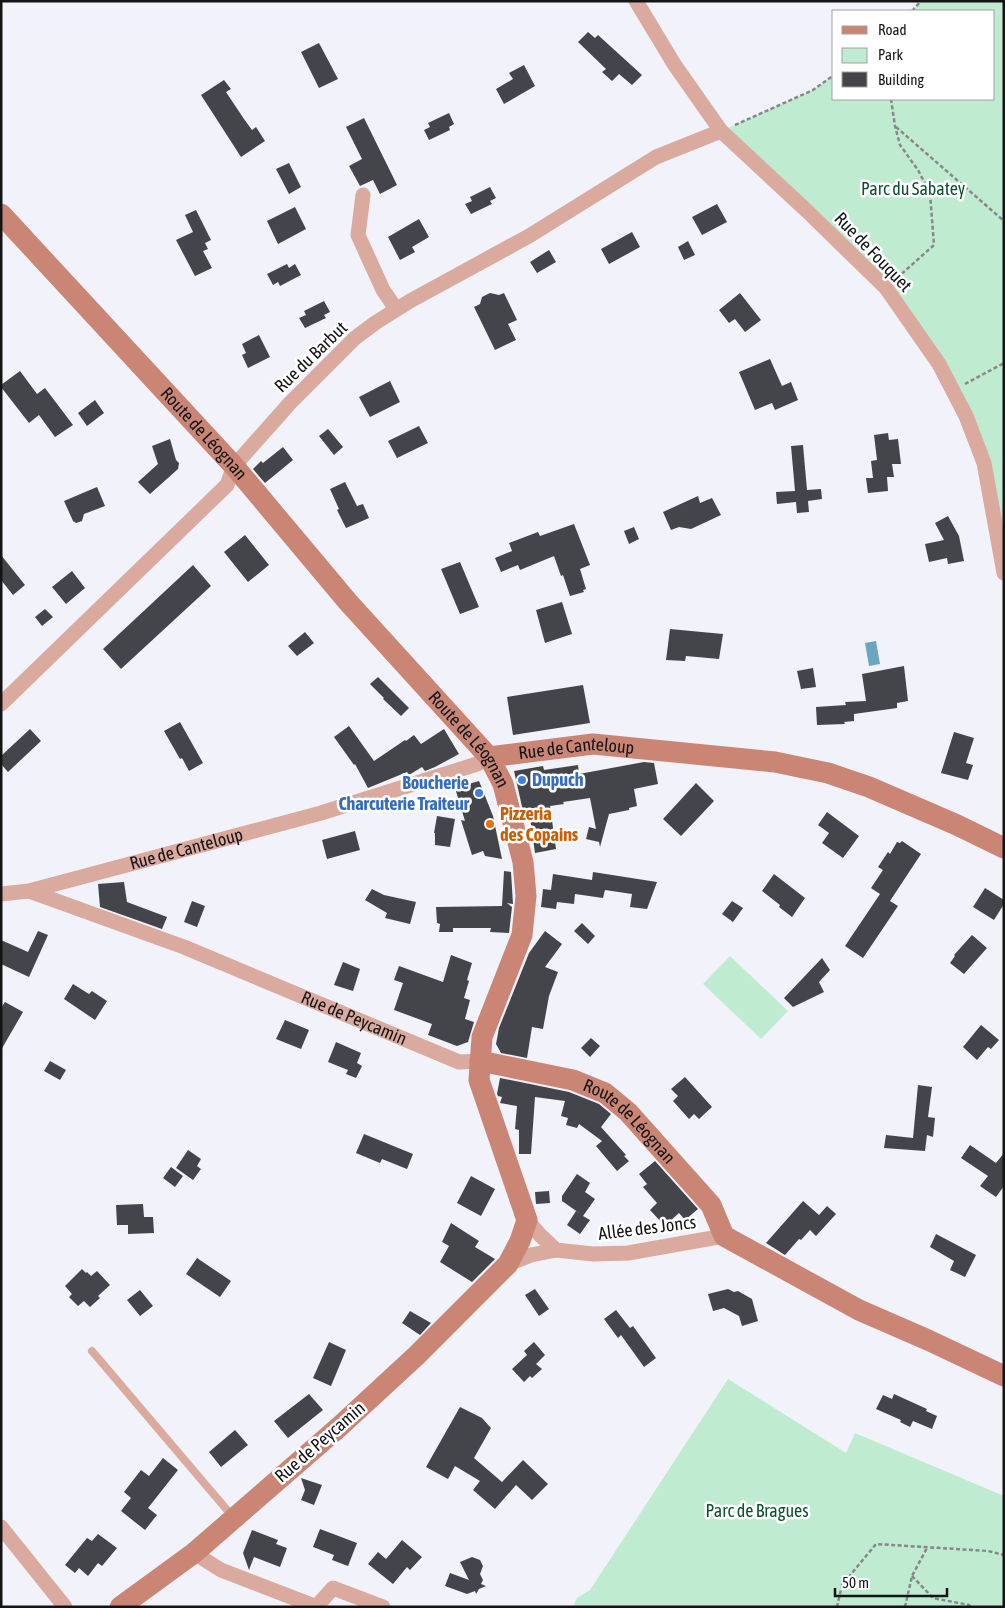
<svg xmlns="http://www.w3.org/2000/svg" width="1005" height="1608" font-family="'Asap Condensed',sans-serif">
	<rect width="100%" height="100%" fill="#f2f3fa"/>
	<g fill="#bfebd1">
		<path d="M921 1H1004V573L966 416 886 288 721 131 813 90 834 75V99H994V11H912Z"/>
		<path d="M730 956 788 1011 761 1039 703 984Z"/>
		<path d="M728 1379 846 1453 855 1433 1004 1496V1607H573L577 1598 590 1590Z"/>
	</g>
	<path fill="#6ca5be" d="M876 641 880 664 869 666 865 643Z"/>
	<g fill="#44454b">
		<path d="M588 32 595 38 598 35 642 75 632 85 619 74 612 81 602 72 606 69 578 42Z"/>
		<path d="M319 43 338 79 319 88 301 52Z"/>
		<path d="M524 65 535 86 504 104 496 89 513 79 509 73Z"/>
		<path d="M224 80 231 89 226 92 244 119 252 130 256 127 265 141 241 157 201 95Z"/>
		<path d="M449 113 454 124 449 127 450 130 429 140 424 130 430 127 428 123Z"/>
		<path d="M364 118 397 185 380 194 373 180 360 186 349 166 362 159 346 127Z"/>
		<path d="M289 163 301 187 289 194 276 169Z"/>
		<path d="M490 187 496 198 490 201 492 204 471 214 465 204 472 201 470 197Z"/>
		<path d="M717 204 727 222 702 235 692 217Z"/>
		<path d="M295 207 306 229 278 244 267 221Z"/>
		<path d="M196 210 211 240 205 243 208 249 203 251 212 268 195 276 176 240 193 232 185 215Z"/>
		<path d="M419 219 429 237 412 247 415 252 400 260 388 237Z"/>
		<path d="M632 232 640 247 609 264 601 249Z"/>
		<path d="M688 241 695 255 684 260 678 247Z"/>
		<path d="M549 250 556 262 537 273 530 262Z"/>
		<path d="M287 264 289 268 295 264 301 275 280 286 278 282 273 285 267 274Z"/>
		<path d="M490 293 499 295 504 293 517 320 508 324 516 340 495 350 474 307 480 304 482 297Z"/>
		<path d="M740 293 761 320 745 332 735 319 729 323 719 310Z"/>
		<path d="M324 301 330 312 324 315 326 318 305 328 299 318 306 315 304 311Z"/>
		<path d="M259 335 270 357 248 368 242 355 246 353 242 344Z"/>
		<path d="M770 359 782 386 791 382 798 400 775 410 772 403 755 410 739 372Z"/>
		<path d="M20 371 37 394 45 388 73 425 55 437 39 415 29 423 1 387V385Z"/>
		<path d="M390 381 400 402 370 417 359 397Z"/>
		<path d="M95 400 104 413 87 426 78 413Z"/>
		<path d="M419 426 428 443 397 458 388 441Z"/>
		<path d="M328 429 343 447 334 455 319 436Z"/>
		<path d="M888 433 889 440 898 439 901 464H892L894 477H887L888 491 868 493 866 478H873L871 461 877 460 874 435Z"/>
		<path d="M170 439 176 460 179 463 178 469 150 494 138 482 158 464 152 446Z"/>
		<path d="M803 445 807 490 821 489 822 499 808 501 809 512 797 513 796 502 777 504 776 492 795 491 791 446Z"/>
		<path d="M283 447 293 460 265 483 253 469 261 461 263 463Z"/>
		<path d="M345 482 357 506 363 504 369 518 346 528 337 510 339 509 330 489Z"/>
		<path d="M97 487 105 506 84 514 82 521 76 523 73 521 64 501Z"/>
		<path d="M698 496 700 503 712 498 721 515 691 529 679 527 671 530 663 512Z"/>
		<path d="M948 516 959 536 964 561 948 564 947 558 929 562 925 544 944 540 935 523Z"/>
		<path d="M574 524 590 565 580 569 586 589 583 590 584 592 570 596 563 575 561 576 554 556 520 570 518 565 501 572 495 558 512 551 509 543 538 532 540 536Z"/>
		<path d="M634 527 639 539 629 544 624 531Z"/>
		<path d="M245 535 269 565 248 582 224 552Z"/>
		<path d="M1 555 25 585 13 595 1 580Z"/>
		<path d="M460 562 479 607 460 614 441 569Z"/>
		<path d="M193 565 211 586 121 669 103 649Z"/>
		<path d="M72 571 85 588 66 604 52 587Z"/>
		<path d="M562 602 572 634 545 643 536 610Z"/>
		<path d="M45 609 53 617 42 626 35 617Z"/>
		<path d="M670 629 723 634 719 659 686 656 685 661 666 660Z"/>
		<path d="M305 632 314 643 297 656 288 646Z"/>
		<path d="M904 666 908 701 897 703V708L854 714V721L844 722 845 724 817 725 816 707 846 705 845 702 866 701 862 674Z"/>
		<path d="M813 668 816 687 801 689 797 671Z"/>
		<path d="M378 677 409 708 401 716 383 699 384 698 370 684Z"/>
		<path d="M583 685 590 723 513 735 507 697Z"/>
		<path d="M180 722 203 763 189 771 182 758 180 759 164 731Z"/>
		<path d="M349 726 374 761 405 740 406 741 414 735 421 744 444 729 459 754 435 767 425 771 422 767 409 775 407 772 368 788 355 764 354 765 334 737Z"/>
		<path d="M30 729 41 741 8 772 1 764V756Z"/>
		<path d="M954 732 974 738 966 763 973 765 968 780 941 773Z"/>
		<path d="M644 762 654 763 658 784 634 789 637 806 629 808V810L609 814 600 847 599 842 586 839 589 827 596 829 590 798 563 802 564 804 550 806 556 849 535 853 529 810 523 811 514 771 543 766 544 770 578 765 579 774Z"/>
		<path d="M479 781 493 816 502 859 485 856 483 851 472 855 461 820 465 821 455 788Z"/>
		<path d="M696 783 714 801 681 836 663 819Z"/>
		<path d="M827 812 859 836 843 858 822 843 829 833 818 825Z"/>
		<path d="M437 816 455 819 450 847 435 845V833H434Z"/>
		<path d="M355 831 360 850 327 859 322 840Z"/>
		<path d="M902 841 921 854 890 901 898 906 863 958 845 946 880 894 871 888 883 870 878 867 888 852 890 854 897 842 900 843Z"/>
		<path d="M504 871 511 872 513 904 507 903 512 907 509 933 490 932 491 928H453V932H439L440 924 437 923 436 907 502 906Z"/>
		<path d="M593 872 657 882 647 909 630 907 632 894 605 890 603 898 575 894 574 904 557 902 556 909 541 907 543 889 551 890 553 874 592 880Z"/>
		<path d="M774 874 805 898 792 917 779 907 780 905 762 891Z"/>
		<path d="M124 882 127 902 167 917 162 929 100 907 98 884Z"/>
		<path d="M985 888 1004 900V904L994 920 973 907Z"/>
		<path d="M372 889 384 895 416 902 410 924 385 918 387 913 365 900Z"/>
		<path d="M192 901 205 906 197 927 184 922Z"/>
		<path d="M732 901 743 908 733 922 722 914Z"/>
		<path d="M582 923 595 936 588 944 574 931Z"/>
		<path d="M38 931 48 935 29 977 1 964V940L28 952Z"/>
		<path d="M545 931 562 944 545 967 558 972 549 996 543 1029 532 1027 527 1058 501 1053 496 1044 499 1028 529 953Z"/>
		<path d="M972 935 987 948 964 974 950 963 955 956 954 955Z"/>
		<path d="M451 955 472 963 467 980 469 981 464 998 470 1000 465 1019 474 1022 468 1042 457 1046 428 1035 432 1024 394 1010 403 983 394 980 399 966 443 982Z"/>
		<path d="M822 958 830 970 819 982 824 992 793 1007 784 998Z"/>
		<path d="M343 962 360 969 353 991 334 985Z"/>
		<path d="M73 984 89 994 92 991 107 1001 95 1020 64 999Z"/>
		<path d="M5 1002 23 1012 1 1050V1008Z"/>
		<path d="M285 1020 309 1030 301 1049 276 1039Z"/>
		<path d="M981 1025 999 1040 991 1049 988 1047 977 1060 963 1047Z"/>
		<path d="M591 1038 600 1046 590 1057 581 1048Z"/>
		<path d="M336 1042 361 1053 357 1063 362 1066 356 1078 346 1074 348 1070 328 1062Z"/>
		<path d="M50 1061 66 1070 60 1080 44 1071Z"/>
		<path d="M685 1077 712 1107 699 1119 694 1114 689 1119 673 1101 678 1096 671 1089Z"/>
		<path d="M500 1078 569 1092 599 1104 611 1114 601 1127 626 1155 624 1156 629 1161 617 1171 596 1146 602 1141 579 1124 577 1128 566 1125 568 1118 561 1116 565 1101 535 1097 531 1154H519V1130L515 1129 517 1106 500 1103 502 1097 498 1096 497 1094Z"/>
		<path d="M918 1085 932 1087 928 1117 935 1118 933 1137 927 1135 925 1151 884 1148 886 1135 913 1138Z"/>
		<path d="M364 1134 413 1154 407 1169 382 1159 380 1163 356 1153Z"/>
		<path d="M970 1145 996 1163 1004 1153V1186L996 1197 980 1186 988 1176 961 1158Z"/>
		<path d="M188 1150 201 1159 197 1166 201 1169 193 1180 176 1168Z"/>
		<path d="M655 1161 698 1209 685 1220 679 1213 669 1222 667 1219 662 1223 650 1210 657 1203 643 1187 647 1184 639 1174Z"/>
		<path d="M171 1167 183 1176 175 1187 163 1178Z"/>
		<path d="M577 1174 590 1183 585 1192 595 1199 583 1216 590 1220 580 1234 567 1225 576 1211 582 1215 562 1201V1196Z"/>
		<path d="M471 1176 495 1189 481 1216 457 1203Z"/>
		<path d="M549 1191 550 1203 536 1204 535 1192Z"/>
		<path d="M803 1201 819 1215 827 1206 836 1214 816 1236 810 1230 801 1240 799 1239 785 1255 766 1243Z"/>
		<path d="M143 1204 144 1217H153L154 1233 128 1234V1225H117L116 1205Z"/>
		<path d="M451 1223 479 1241 475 1247 495 1259 472 1282 440 1262 449 1246 442 1242Z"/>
		<path d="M936 1234 976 1255 965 1277 950 1270 954 1261 930 1247Z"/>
		<path d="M197 1258 231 1281 220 1297 186 1274Z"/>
		<path d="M82 1269 86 1273 87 1272 91 1276 97 1271 110 1285 98 1296 100 1298 90 1307 84 1301 78 1306 69 1297 72 1294 65 1286Z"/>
		<path d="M535 1289 549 1309 539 1316 525 1295Z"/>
		<path d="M728 1289 734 1292 738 1291 752 1299 758 1321 742 1326 739 1316 724 1308 713 1311 708 1294Z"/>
		<path d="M140 1290 153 1306 140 1316 127 1300Z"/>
		<path d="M616 1310 630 1328 633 1326 656 1358 644 1367 621 1335 618 1338 604 1319Z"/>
		<path d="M410 1311 431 1323 420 1335 402 1323Z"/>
		<path d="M329 1342 346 1350 331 1386 313 1378Z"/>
		<path d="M534 1342 545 1355 536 1364 542 1369 532 1378 530 1376 524 1382 512 1369 527 1355 524 1351Z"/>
		<path d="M309 1394 323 1410 288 1438 274 1421Z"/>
		<path d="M894 1394 927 1409 926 1411 937 1416 932 1429 913 1421 910 1427 900 1422 901 1420 876 1409 883 1395 892 1399Z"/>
		<path d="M460 1407 482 1418 491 1428 474 1458 502 1482 523 1460 548 1484 532 1500 516 1485 495 1509 473 1490 480 1481 455 1466 448 1479 426 1467Z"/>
		<path d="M235 1430 248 1445 221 1467 209 1452Z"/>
		<path d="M163 1458 178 1470 148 1508 157 1515 145 1530 121 1511 131 1498 124 1492 141 1470 149 1476Z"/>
		<path d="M301 1478 322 1485 314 1505 301 1500 305 1490Z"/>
		<path d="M320 1529 357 1543 348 1566 332 1560 334 1555 313 1547Z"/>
		<path d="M252 1530 278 1540 276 1544 287 1548 280 1567 254 1557 249 1570 243 1553Z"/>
		<path d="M98 1534 117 1548 102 1566 98 1563 88 1576 79 1568 75 1573 65 1565 87 1538 92 1541Z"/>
		<path d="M402 1540 422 1557 410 1570 407 1567 393 1584 368 1564 378 1552 386 1559Z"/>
		<path d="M472 1557 480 1560 483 1566 480 1574 483 1580 481 1584 486 1586 479 1589 476 1594 475 1591 467 1594 445 1586 450 1573 469 1580 460 1562Z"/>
	</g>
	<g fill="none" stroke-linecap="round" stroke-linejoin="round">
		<g stroke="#87878c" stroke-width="2.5" stroke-dasharray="4 2.5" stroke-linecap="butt">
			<path d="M912 11 921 1"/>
			<path d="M891 99 895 126 900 145 918 170 930 193 934 245 897 278"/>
			<path d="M735 125 813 90 834 75"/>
			<path d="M896 127 1004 221"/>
			<path d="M965 384 1004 363"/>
			<path d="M912 1576 933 1598 969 1605 971 1607"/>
			<path d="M837 1607 842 1585 876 1544 988 1551 1004 1555"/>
			<path d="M905 1607 912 1576 927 1548"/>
		</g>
		<path stroke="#daaa9e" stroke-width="8" d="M92 1351 233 1517"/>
		<g stroke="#daaa9e" stroke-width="15">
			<path d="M636 1 674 64 721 131 807 211 886 288 939 364 966 416 984 463 1004 573"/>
			<path d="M363 195 358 235 383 290 396 309"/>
			<path d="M1 704 227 485 234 466 290 403 355 338 375 323 410 301 529 236 656 157 721 131"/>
			<path id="s1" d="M29 891 184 947 459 1062 480 1061"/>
			<path id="s2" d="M1 894 29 891 321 813 477 764 489 757"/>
			<path d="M527 1220 540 1235 556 1250 593 1254 628 1253 724 1236"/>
			<path d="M508 1264 531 1255 556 1250"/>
			<path d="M1 1527 65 1607"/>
			<path d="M194 1553 221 1570 317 1607"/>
			<path d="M316 1607 333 1588 383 1607"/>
		</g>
		<g stroke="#ca8575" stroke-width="21">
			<path id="s3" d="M1 214 234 466 348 602 489 757 503 784 523 862 526 896 522 935 482 1037 479 1080 527 1220 520 1241 508 1264 416 1356 339 1427 194 1553 120 1607"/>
			<path id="s4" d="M489 757 593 744 775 762 828 773 869 787 957 825 1004 848"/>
			<path id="s5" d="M480 1061 573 1080 605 1093 628 1112 711 1205 724 1236 859 1310 928 1340 1004 1376"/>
		</g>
	</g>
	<g fill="#3f7fe0" stroke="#fff" stroke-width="2">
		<circle cx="522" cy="780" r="5"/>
		<circle cx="479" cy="793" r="5"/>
	</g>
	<circle fill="#e8710a" stroke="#fff" stroke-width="2" cx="490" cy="824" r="5"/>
	<g text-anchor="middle" stroke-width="5" stroke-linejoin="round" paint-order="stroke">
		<g font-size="18" fill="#0e4f33" stroke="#fff">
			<text x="913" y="195">Parc du Sabatey</text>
			<text x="757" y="1517">Parc de Bragues</text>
		</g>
		<g font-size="18" fill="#141416" stroke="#fff">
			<text transform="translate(873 252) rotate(46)" y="6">Rue de Fouquet</text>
			<text transform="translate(311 357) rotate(-44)" y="6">Rue du Barbut</text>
			<text dy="6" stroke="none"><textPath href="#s3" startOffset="299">Route de Léognan</textPath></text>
			<text dy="6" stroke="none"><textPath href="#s3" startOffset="704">Route de Léognan</textPath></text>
			<text dy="6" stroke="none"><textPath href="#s4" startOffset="88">Rue de Canteloup</textPath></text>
			<text dy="6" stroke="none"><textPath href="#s2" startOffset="191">Rue de Canteloup</textPath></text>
			<text dy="6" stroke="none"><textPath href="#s1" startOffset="349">Rue de Peycamin</textPath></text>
			<text dy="6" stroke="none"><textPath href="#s5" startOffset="166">Route de Léognan</textPath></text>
			<text transform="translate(647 1228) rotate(-7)" y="6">Allée des Joncs</text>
			<text transform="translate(320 1442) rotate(-41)" y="6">Rue de Peycamin</text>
		</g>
		<g font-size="18" font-weight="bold" fill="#366cbe" stroke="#fff" text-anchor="start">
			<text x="532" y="786">Dupuch</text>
			<text x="469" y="789" text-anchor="end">Boucherie<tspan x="469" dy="21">Charcuterie Traiteur</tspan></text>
		</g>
		<g font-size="18" font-weight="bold" fill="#c56008" stroke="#fff" text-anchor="start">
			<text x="500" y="820">Pizzeria<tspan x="500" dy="21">des Copains</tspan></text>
		</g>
	</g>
	<rect width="1005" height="1608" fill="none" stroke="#141416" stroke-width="5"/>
	<rect x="832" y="10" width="162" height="90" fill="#ffffff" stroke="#a1a1a2"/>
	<rect x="842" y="26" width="25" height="8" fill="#ca8575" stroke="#a1a1a2"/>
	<text x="878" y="35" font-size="15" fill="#141416">Road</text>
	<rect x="842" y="48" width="25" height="15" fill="#bfebd1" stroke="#a1a1a2"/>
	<text x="878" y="60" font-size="15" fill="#141416">Park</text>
	<rect x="842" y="72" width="25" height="15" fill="#44454b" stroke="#a1a1a2"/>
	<text x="878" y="85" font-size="15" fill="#141416">Building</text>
	<path d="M835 1588v8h112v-8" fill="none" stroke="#141416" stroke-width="2.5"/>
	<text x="842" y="1588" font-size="15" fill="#141416" stroke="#ffffff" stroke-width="4" paint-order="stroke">50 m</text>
</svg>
